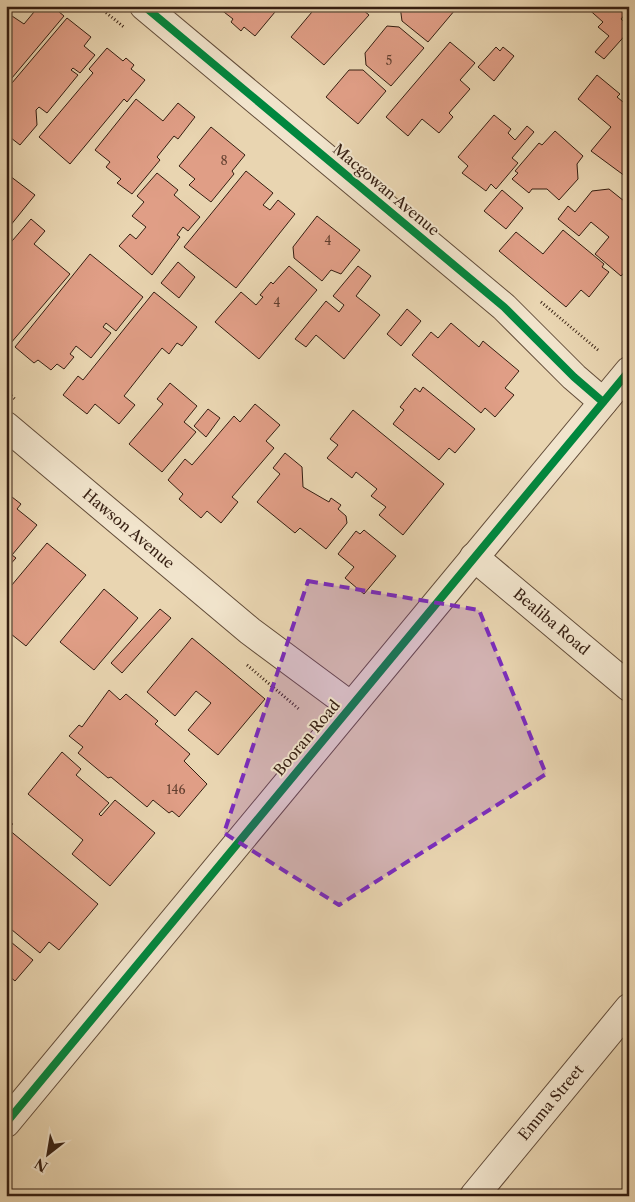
<svg xmlns="http://www.w3.org/2000/svg" width="635" height="1202" font-family="'Libre Caslon Text',serif">
	<rect width="100%" height="100%" fill="#e9d5b1"/>
	<filter id="stains"><feTurbulence type="fractalNoise" baseFrequency=".004" numOctaves="4"/><feColorMatrix values="0 0 0 0 .2 0 0 0 0 .09 0 0 0 0 .02 0 0 0 .5 -.17"/></filter>
	<radialGradient id="worn" r=".72"><stop offset=".6" stop-color="#630" stop-opacity="0"/><stop offset="1" stop-color="#630" stop-opacity=".3"/></radialGradient>
	<g fill="#e09e86" stroke="#351e11">
		<path d="M39 6H52L64 16 6 85V12L24 24Z"/>
		<path d="M222 6H280L255 36 244 27 241 31 231 22 233 19 220 9Z"/>
		<path d="M317 6H338L341 9 343 6H358L369 15 324 65 291 37Z"/>
		<path d="M400 6H451L455 10 428 42 402 21Z"/>
		<path d="M585 6H629V13L627 12 621 19 629 26V31L604 59 595 52 609 36 598 27 603 22Z"/>
		<path d="M67 18 91 37 84 46 95 55 80 73 73 68 71 70 78 75 47 113 39 107 36 110 37 125 20 145 6 134V90Z"/>
		<path d="M387 26 399 27 424 48 391 86 366 65 365 53Z"/>
		<path d="M450 42 475 63 460 80 470 89 449 113 453 117 439 133 422 119 408 136 386 117Z"/>
		<path d="M496 47 500 51 503 47 514 56 494 81 478 67Z"/>
		<path d="M107 48 123 61 126 58 134 65 131 69 145 80 127 102 124 99 70 164 39 137 93 73 89 69Z"/>
		<path d="M349 70H363L386 91 358 124 326 97Z"/>
		<path d="M597 75 620 94 617 97 629 107V179L591 151 611 127 578 99Z"/>
		<path d="M136 99 163 121 178 103 195 117 178 139 174 136 157 157 160 160 132 194 117 183 121 179 106 167 110 162 95 150Z"/>
		<path d="M494 115 511 129 508 133 515 140 527 126 534 132 512 158 518 163 496 189 491 184 486 191 462 173 468 166 458 157Z"/>
		<path d="M211 127 245 155 232 171 234 174 211 202 189 185 195 179 179 166Z"/>
		<path d="M555 131 583 156 577 164 578 179 559 200 547 189H532L529 193 512 179 518 173 515 171 539 143 542 145Z"/>
		<path d="M246 171 273 193 263 205 270 210 278 200 295 214 236 288 184 247Z"/>
		<path d="M6 173 35 195 10 226 6 223Z"/>
		<path d="M157 173 178 190 174 195 200 217 188 231 183 227 177 235 180 237 152 275 119 246 130 234 136 239 146 227 132 216 144 202 137 196Z"/>
		<path d="M609 189 629 205V267L621 276 595 254 609 237 591 222 579 236 558 219 568 206 575 212 592 191Z"/>
		<path d="M502 190 523 208 506 229 484 211Z"/>
		<path d="M317 216 360 250 341 274 331 270 322 281 294 258 293 247Z"/>
		<path d="M31 219 45 231 34 244 70 274 10 344 6 342V248Z"/>
		<path d="M563 230 604 264 602 267 609 272 589 297 581 290 566 307 499 251 516 232 543 254Z"/>
		<path d="M90 254 143 297 116 331 106 323 103 327 111 333 91 358 76 346 70 354 74 357 64 369 57 364 51 370 38 360 34 363 15 347Z"/>
		<path d="M178 262 195 277 179 298 161 283Z"/>
		<path d="M289 266 317 290 259 359 215 322 241 292 256 305 263 297 260 295 271 282 273 284Z"/>
		<path d="M358 266 371 276 356 296 380 315 344 359 316 335 306 347 295 339 326 301 339 312 344 305 333 296Z"/>
		<path d="M154 292 197 327 182 346 177 343 169 354 162 348 124 396 135 405 119 424 95 404 87 414 63 395 78 376 83 380Z"/>
		<path d="M407 309 421 321 401 346 387 334Z"/>
		<path d="M451 323 479 347 483 341 519 371 505 388 514 395 495 417 485 408 481 413 412 355 431 332 438 338Z"/>
		<path d="M170 383 197 406 184 422 196 432 162 472 129 444 163 404 157 399Z"/>
		<path d="M423 387 475 429 455 453 449 448 439 460 393 424 404 410 400 407 415 388 420 392Z"/>
		<path d="M255 404 280 425 266 441 274 448 232 497 238 502 221 523 207 511 201 518 179 499 183 494 168 480 185 459 192 465 234 416 240 422Z"/>
		<path d="M208 409 220 418 206 437 194 426Z"/>
		<path d="M353 410 444 484 403 535 379 515 386 507 371 496 377 489 356 472 352 478 327 458 338 445 330 439Z"/>
		<path d="M285 453 302 467 303 487 329 502 331 498 341 505 338 509 346 516 347 523 326 549 300 528 295 533 257 502 280 474 273 468Z"/>
		<path d="M12 497 21 504 17 509 37 525 12 555 16 558 6 569V501L8 502Z"/>
		<path d="M364 530 396 556 364 594 345 578 354 567 338 554 356 531 360 534Z"/>
		<path d="M47 543 86 575 26 646 6 630V592Z"/>
		<path d="M104 589 138 618 94 670 60 642Z"/>
		<path d="M160 609 171 618 122 673 111 663Z"/>
		<path d="M192 638 265 699 218 755 188 730 211 703 196 691 175 716 147 692Z"/>
		<path d="M109 690 120 700 126 694 158 721 155 724 190 754 184 761 207 784 179 817 172 811 169 813 153 800 147 807 111 777 108 778 78 753 83 747 69 736 79 725 82 727Z"/>
		<path d="M62 752 81 769 76 775 109 803 99 814 101 816 115 800 155 833 110 886 72 854 83 840 28 794Z"/>
		<path d="M6 819 13 824 8 829 98 904 59 950 49 942 40 953 6 925Z"/>
		<path d="M6 938 33 960 15 981 9 976 6 980Z"/>
	</g>
	<g fill="none" stroke-linecap="round" stroke-linejoin="round">
		<g stroke="#624c39" stroke-width="30">
			<g id="minor">
				<path d="M144 6 504 307 574 377 603 402"/>
				<path id="s1" d="M6 426 250 631 351 706"/>
				<path id="s2" d="M474 557 629 687"/>
				<path id="s3" d="M474 1196 629 1008"/>
			</g>
		</g>
		<g stroke="#624c39" stroke-width="30">
			<path id="tertiary" d="M6 1123 629 371"/>
		</g>
		<g stroke="#351e11" stroke-width="3" stroke-dasharray="1 2.5" stroke-linecap="butt">
			<path d="M98 6 125 28"/>
			<path d="M541 302 598 350"/>
			<path d="M6 391 16 400"/>
			<path d="M247 665 300 710"/>
		</g>
		<use href="#minor" stroke="#f1e4cc" stroke-width="28"/>
		<use href="#tertiary" stroke="#f1e4cc" stroke-width="28"/>
		<g stroke="#f1e4cc" stroke-width="11">
			<g id="cycleway">
				<path d="M144 6 504 307 574 377 603 402"/>
				<path d="M6 1123 629 371"/>
			</g>
		</g>
		<use href="#cycleway" stroke="#00873e" stroke-width="8"/>
	</g>
	<path fill="#7b2cbf" fill-opacity="0.2" stroke="#7b2cbf" stroke-width="4" stroke-dasharray="10 6" stroke-linejoin="round" d="M308 581 479 610 546 774 339 905 224 833Z"/>
	<g text-anchor="middle" stroke-width="4" stroke-linejoin="round" paint-order="stroke">
		<g font-size="12" fill="#603e2e">
			<text x="389" y="65">5</text>
			<text x="224" y="165">8</text>
			<text x="328" y="245">4</text>
			<text x="277" y="307">4</text>
			<text x="176" y="794">146</text>
		</g>
		<g font-size="15" fill="#351e11" stroke="#f1e4cc">
			<text transform="translate(386 190) rotate(40)" y="5">Macgowan Avenue</text>
			<text dy="5" stroke="none"><textPath href="#s1" startOffset="160">Hawson Avenue</textPath></text>
			<text dy="5" stroke="none"><textPath href="#s2" startOffset="101">Bealiba Road</textPath></text>
			<text transform="translate(307 738) rotate(-50)" y="5">Booran Road</text>
			<text dy="5" stroke="none"><textPath href="#s3" startOffset="121">Emma Street</textPath></text>
		</g>
	</g>
	<rect width="635" height="1202" fill="none" stroke="#e9d5b1" stroke-width="25"/>
	<rect x="8" y="8" width="620" height="1187" fill="none" stroke="#351e11" stroke-width="2.5"/>
	<rect x="12" y="12" width="610" height="1177" fill="none" stroke="#351e11"/>
	<g transform="translate(48 1154) rotate(211)" stroke="#f1e4cc" stroke-width="4" paint-order="stroke">
	<path d="M0-4L9 19L0 12L-9 19Z" fill="#351e11"/>
	<text y="-8" font-size="14" font-weight="bold" text-anchor="middle" fill="#351e11">N</text>
	</g>
	<rect width="100%" height="100%" filter="url(#stains)"/>
	<rect width="100%" height="100%" fill="url(#worn)"/>
</svg>
